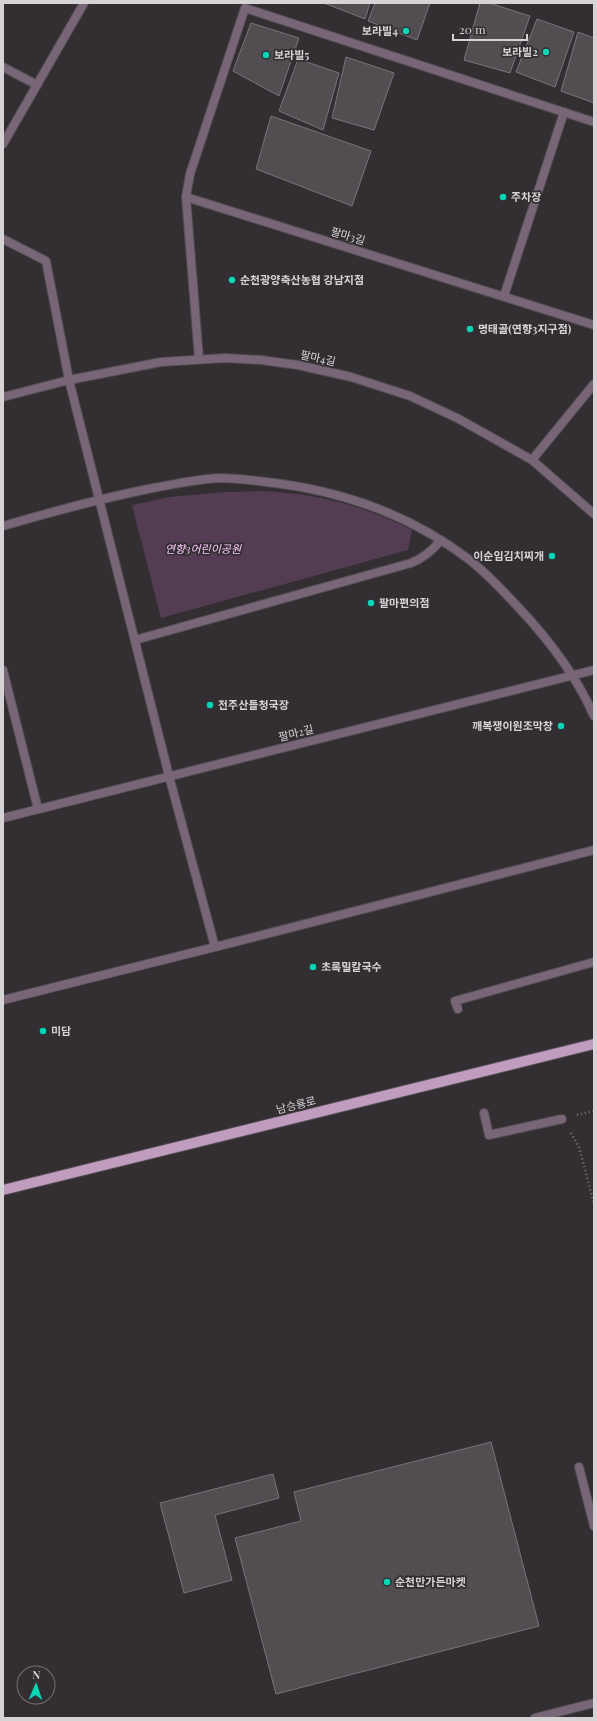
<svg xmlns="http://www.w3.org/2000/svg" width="597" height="1721" font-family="'Playfair Display','Noto Sans KR',serif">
	<rect width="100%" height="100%" fill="#322e32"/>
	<path fill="#543d53" d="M224 492C242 492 259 490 277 492 323 495 371 509 412 530L408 550 161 618 132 505 170 497Z"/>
	<g fill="#524d51" stroke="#797479">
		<path d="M324 3H370L365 19Z"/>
		<path d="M375 3H430L417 40 368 21Z"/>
		<path d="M480 3H489L530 16 510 73 464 60Z"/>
		<path d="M537 19 574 32 555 87 516 72Z"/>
		<path d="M251 23 299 38 279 96 233 71Z"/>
		<path d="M578 32 594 38V103L561 91Z"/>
		<path d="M346 57 394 73 374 130 332 118Z"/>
		<path d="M298 59 339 73 323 130 279 111Z"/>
		<path d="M271 116 371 151 352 206 256 169Z"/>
		<path d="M491 1442 539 1626 276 1694 235 1538 301 1521 294 1492Z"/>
		<path d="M273 1474 279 1498 215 1515 232 1580 184 1593 160 1503Z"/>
	</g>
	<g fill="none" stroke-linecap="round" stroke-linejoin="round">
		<g stroke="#504c50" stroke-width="10">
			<g id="service">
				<path d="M3 67 37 85"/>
				<path d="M3 144 84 3"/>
				<path d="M3 239 46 261 69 380"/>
				<path d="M458 1009 455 1001 594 962"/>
				<path d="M484 1113 489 1135 562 1119"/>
			</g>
		</g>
		<g stroke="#504c50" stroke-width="10">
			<g id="minor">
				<path d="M186 197 594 325"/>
				<path d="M504 296 564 112"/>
				<path d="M199 359 186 197 190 174 245 8 594 122"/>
				<path d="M532 460 594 384"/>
				<path d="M3 526C51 512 99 499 148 489 172 485 195 479 220 478 238 478 257 481 275 483 345 492 411 516 467 558 486 572 503 591 519 608 550 641 576 675 594 716"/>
				<path d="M135 640 411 563C424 558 432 551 441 540"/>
				<path d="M3 670 38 809"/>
				<path d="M3 818 594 670"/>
				<path d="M215 947 594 850"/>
				<path d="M3 1000 215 947 169 776 69 380"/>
				<path d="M579 1467 594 1526"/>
				<path d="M535 1718 594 1703"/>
			</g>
		</g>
		<g stroke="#504c50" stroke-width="10">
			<path id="tertiary" d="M3 397 69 380 161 362 225 358 261 360 298 365 351 377 410 396 459 419 532 460 594 514"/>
		</g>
		<g stroke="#504c50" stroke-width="12">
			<path id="primary" d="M3 1190 594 1044"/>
		</g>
		<g stroke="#7a767a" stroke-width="2.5" stroke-dasharray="1 3" stroke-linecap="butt">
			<path d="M577 1115 594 1111"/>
			<path d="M571 1133 579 1147 594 1204"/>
		</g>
		<use href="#service" stroke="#786677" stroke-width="8"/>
		<use href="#minor" stroke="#786677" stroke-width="8"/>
		<use href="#tertiary" stroke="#786677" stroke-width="8"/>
		<use href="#primary" stroke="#c09cbf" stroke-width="10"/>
	</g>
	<g fill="#06d5b6" stroke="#322e32" stroke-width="1.5">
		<circle cx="406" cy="31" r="4"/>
		<circle cx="546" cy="52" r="4"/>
		<circle cx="266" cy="55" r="4"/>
		<circle cx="503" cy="197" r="4"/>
		<circle cx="232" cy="280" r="4"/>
		<circle cx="470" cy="329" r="4"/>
		<circle cx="552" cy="556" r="4"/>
		<circle cx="371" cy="603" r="4"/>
		<circle cx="210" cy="705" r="4"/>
		<circle cx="561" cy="726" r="4"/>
		<circle cx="313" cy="967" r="4"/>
		<circle cx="43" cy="1031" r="4"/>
		<circle cx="387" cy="1582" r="4"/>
	</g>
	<g text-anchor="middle" stroke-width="3.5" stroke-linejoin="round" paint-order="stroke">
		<g font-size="11" font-weight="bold" fill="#d6d3d6" stroke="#322e32" text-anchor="start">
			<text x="398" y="35" text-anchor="end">보라빌4</text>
			<text x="538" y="56" text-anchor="end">보라빌2</text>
			<text x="274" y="59">보라빌5</text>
			<text x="511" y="201">주차장</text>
			<text x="240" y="284">순천광양축산농협 강남지점</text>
			<text x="478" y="333">명태골(연향3지구점)</text>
			<text x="544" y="560" text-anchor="end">이순임김치찌개</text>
			<text x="379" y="607">팔마편의점</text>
			<text x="218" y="709">전주산들청국장</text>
			<text x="553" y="730" text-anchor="end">깨복쟁이원조막창</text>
			<text x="321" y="971">초록밀칼국수</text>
			<text x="51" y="1035">미담</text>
			<text x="395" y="1586">순천만가든마켓</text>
		</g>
		<g font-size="11" fill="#d6d3d6" stroke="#322e32">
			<text transform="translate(348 236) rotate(17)" y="4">팔마3길</text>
			<text transform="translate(318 358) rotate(12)" y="4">팔마4길</text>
			<text transform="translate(296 733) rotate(-14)" y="4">팔마2길</text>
			<text transform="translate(296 1105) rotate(-14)" y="4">남승룡로</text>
		</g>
		<g font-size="11" font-style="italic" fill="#fbcafa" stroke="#322e32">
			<text x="203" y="553">연향3어린이공원</text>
		</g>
	</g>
	<rect width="597" height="1721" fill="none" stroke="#d6d3d6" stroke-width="8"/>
	<g transform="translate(36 1685) rotate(2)"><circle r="19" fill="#322e32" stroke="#747074"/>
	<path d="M0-3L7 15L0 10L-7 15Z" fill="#06d5b6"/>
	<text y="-6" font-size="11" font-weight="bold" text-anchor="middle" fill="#d6d3d6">N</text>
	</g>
	<path d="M453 34v6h74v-6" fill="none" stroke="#d6d3d6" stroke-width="2"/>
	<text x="459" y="34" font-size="12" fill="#d6d3d6" stroke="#322e32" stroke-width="3" paint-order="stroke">20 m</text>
</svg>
